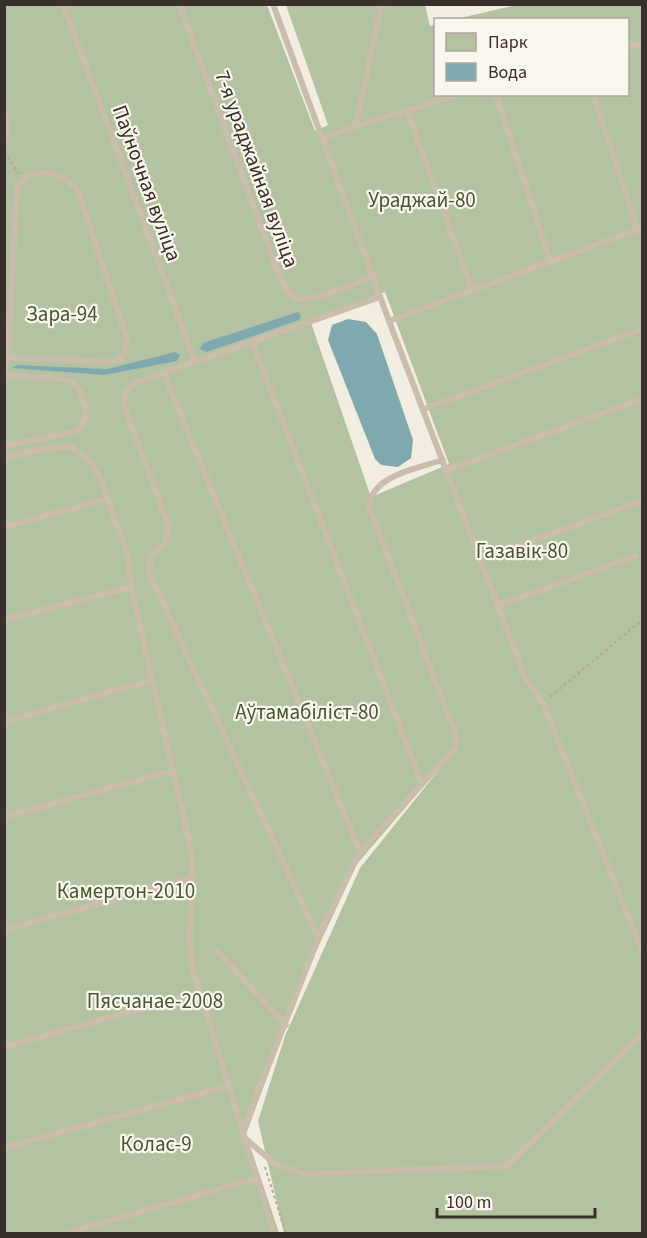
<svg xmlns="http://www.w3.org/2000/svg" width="647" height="1238" font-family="'Source Sans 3',sans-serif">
	<rect width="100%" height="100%" fill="#f3ece0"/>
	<path fill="#b3c2a0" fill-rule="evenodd" d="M5 5H267L315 131 328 125 286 5H425L430 26 435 25 436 94H628V20L456 19 516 5H642V1233H284L258 1121 285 1036 360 868 454 751 357 864 306 973 246 1134 279 1233 5 1234ZM385 292 449 464 371 497 310 320Z"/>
	<g fill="#80a9af">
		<path d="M298 312 301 316 299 320 207 352 200 349 203 343Z"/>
		<path d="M348 319 366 322 377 334 413 440 411 458 398 467 381 465 375 459 328 340 332 325Z"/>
		<path d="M175 352 180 355 177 361 104 375 12 368 17 365 107 369Z"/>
	</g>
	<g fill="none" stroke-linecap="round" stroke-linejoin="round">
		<g stroke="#b7a796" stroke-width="2" stroke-dasharray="3 3" stroke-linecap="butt">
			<path d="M4 152 19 174"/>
			<path d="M550 697 642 620"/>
			<path d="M265 1167 286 1234"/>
		</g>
		<g stroke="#cbbdac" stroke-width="6">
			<path d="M63 4 195 362"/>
			<path d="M179 4 277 270C281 280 286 292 295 298 307 305 358 282 373 276"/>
			<path d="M273 4 389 321 525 677 543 703 642 951"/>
			<path d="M628 47 642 43"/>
			<path d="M496 94 550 261"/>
			<path d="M593 94 638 230"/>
			<path d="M407 110 472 290"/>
			<path d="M4 112 7 129 4 139"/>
			<path d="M356 125 381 6 386 4"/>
			<path d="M323 137 460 94"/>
			<path d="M389 321 642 228"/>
			<path d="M253 344 421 782"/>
			<path d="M4 371 8 357 17 189C26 162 70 172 79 194L126 336C128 349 125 360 110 362L8 357"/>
			<path d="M164 374 360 852"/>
			<path d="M4 375 62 379 74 383 80 391 85 407 86 417 81 427 73 432 4 446"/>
			<path d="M424 409 642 329"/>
			<path d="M4 457 57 447H71L89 460 100 478 128 556 131 587 191 850C196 889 186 928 192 966L274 1234"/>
			<path d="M447 470 642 399"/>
			<path d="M4 527 108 499"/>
			<path d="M481 559 642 501"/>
			<path d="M497 606 636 556"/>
			<path d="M4 620 131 587"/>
			<path d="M4 722 152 680"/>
			<path d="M4 817 172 771"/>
			<path d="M4 930 194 877"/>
			<path d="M318 937 149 573 151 555 165 543 169 527 125 409C122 396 126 387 138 382L380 297"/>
			<path d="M217 951 286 1025"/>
			<path d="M4 1047 199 993"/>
			<path d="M243 1130 324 924 360 852 456 747 455 733 369 506C372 475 419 468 443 460"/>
			<path d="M246 1139 275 1164 303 1174 507 1166 642 1034"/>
			<path d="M4 1148 228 1086"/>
			<path d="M64 1234 257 1178"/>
		</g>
	</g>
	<g text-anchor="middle" stroke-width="4.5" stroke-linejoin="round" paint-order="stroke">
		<g font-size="21" fill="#39302b" stroke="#faf5ed">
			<text transform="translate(257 169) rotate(70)" y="7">7-я ураджайная вуліца</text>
			<text transform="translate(147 183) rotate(70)" y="7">Паўночная вуліца</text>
		</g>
		<g font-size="21" fill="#45572f" stroke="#faf5ed">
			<text x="422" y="207">Ураджай-80</text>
			<text x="62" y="321">Зара-94</text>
			<text x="522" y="558">Газавік-80</text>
			<text x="307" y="719">Аўтамабіліст-80</text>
			<text x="126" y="898">Камертон-2010</text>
			<text x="155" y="1008">Пясчанае-2008</text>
			<text x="156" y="1151">Колас-9</text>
		</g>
	</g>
	<rect width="647" height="1238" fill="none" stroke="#39302b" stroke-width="12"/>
	<rect x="434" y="18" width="195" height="78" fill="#faf5ed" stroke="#ada69f" stroke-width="1.5"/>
	<rect x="446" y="33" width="30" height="18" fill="#b3c2a0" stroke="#ada69f" stroke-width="1.5"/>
	<text x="488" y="48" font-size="18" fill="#39302b">Парк</text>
	<rect x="446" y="63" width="30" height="18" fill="#80a9af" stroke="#ada69f" stroke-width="1.5"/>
	<text x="488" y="78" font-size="18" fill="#39302b">Вода</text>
	<path d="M437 1208v9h158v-9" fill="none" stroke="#39302b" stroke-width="3"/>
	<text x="446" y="1208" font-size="18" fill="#39302b" stroke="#faf5ed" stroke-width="4.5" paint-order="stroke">100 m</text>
</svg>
